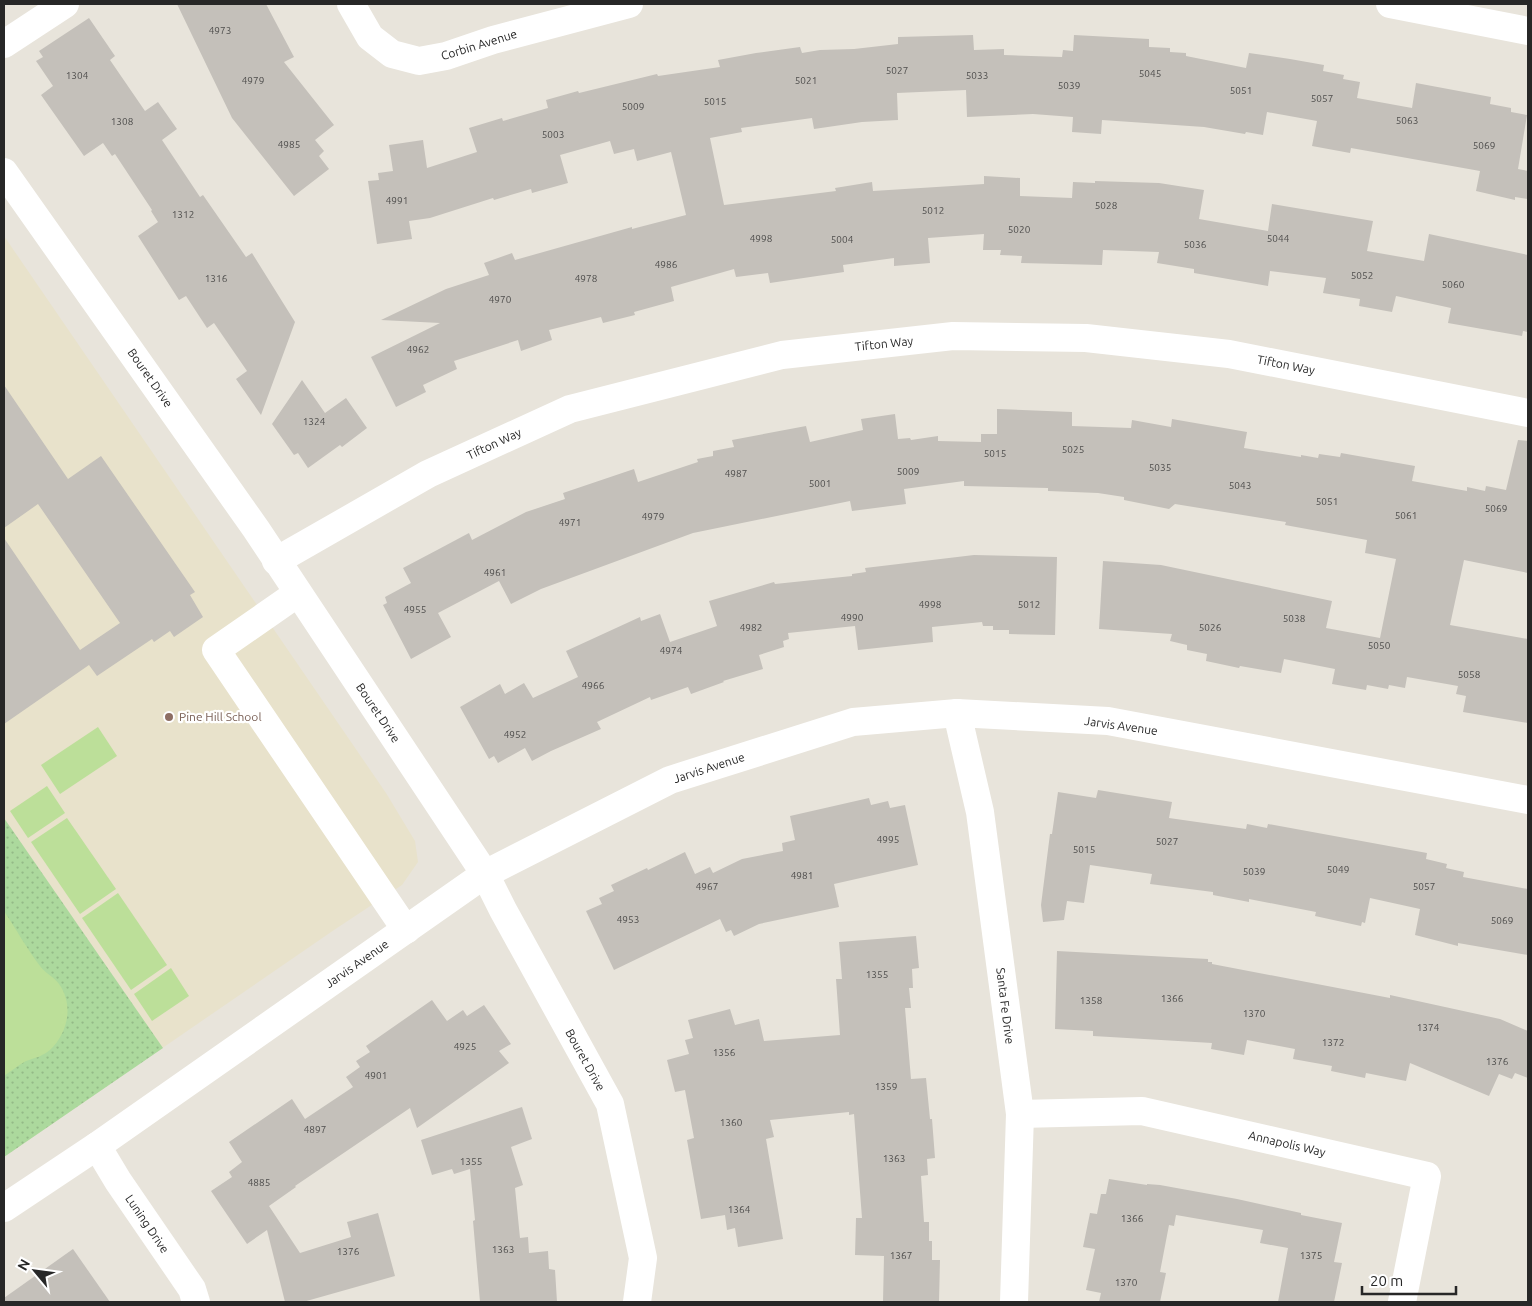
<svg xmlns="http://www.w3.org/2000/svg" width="1532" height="1306" font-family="Ubuntu,sans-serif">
	<defs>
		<pattern id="green-dots" width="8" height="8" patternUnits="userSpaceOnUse" patternTransform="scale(1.25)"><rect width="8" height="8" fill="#acd99d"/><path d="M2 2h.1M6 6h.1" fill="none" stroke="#94ba87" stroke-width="1.8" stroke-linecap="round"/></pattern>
	</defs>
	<rect width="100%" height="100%" fill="#e8e4db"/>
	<path fill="#e8e2cb" d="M4 236 386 793 415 841 418 862 402 885 334 930 4 1157Z"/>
	<path fill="url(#green-dots)" d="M4 818 163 1048 4 1157Z"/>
	<g fill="#bcdf99">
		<path d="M98 727 117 756 60 794 41 765Z"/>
		<path d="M47 786 65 813 28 838 10 811Z"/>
		<path d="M67 818 116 889 80 914 31 842Z"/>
		<path d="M118 893 167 965 131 990 82 918Z"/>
		<path d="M4 911C16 929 27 949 40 966 45 973 54 977 59 984 74 1005 68 1033 50 1050 43 1056 35 1058 26 1061 19 1065 11 1071 4 1076Z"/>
		<path d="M171 968 189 996 152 1021 134 994Z"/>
	</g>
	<g fill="#c4c0ba">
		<path d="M177 4H266L294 57 284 62 334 125 315 140 324 151 319 156 329 169 294 196 232 118Z"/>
		<path d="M89 18 115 56 110 60 145 111 158 102 177 129 162 140 200 197 203 195 246 257 252 253 295 322 261 415 236 379 247 371 214 323 207 328 186 296 179 300 138 236 158 222 151 211 152 210 115 154 112 156 103 143 84 156 41 95 53 86 36 61 43 57 39 51Z"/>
		<path d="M973 35 974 50 1004 49V55L1062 57 1063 50 1073 51 1074 35 1149 39V47L1170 48V52L1186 53V56L1246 68 1249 53 1290 59 1324 65 1323 71 1344 75 1343 79 1360 82 1357 98 1412 108 1416 83 1491 97 1490 104 1511 108V112L1527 115 1518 169 1528 171V199L1515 197V200L1476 191 1480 171 1351 148 1350 153 1312 146 1317 121 1267 112 1263 135 1246 132 1245 134 1204 127 1102 120 1101 134 1072 132 1073 117 1033 114 967 117 966 90 897 93 898 120 862 122 814 129 812 118 741 128 742 132 710 138 724 205 836 191 835 188 872 182 873 191 984 184V176L1020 178V196L1072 198 1073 182 1095 183V181L1159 183 1204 190 1199 219 1268 231 1272 204 1373 221 1367 251 1424 261 1429 234 1528 255V332L1523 331 1522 336 1448 323 1451 308 1396 296 1392 312 1359 306 1360 299 1323 293 1326 278 1270 271 1268 286 1194 273V269L1157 263 1159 252 1103 250 1102 265 1021 263 1022 256 1000 255 1001 250H983L984 234 928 238 930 263 894 266V258L843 265 844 272 770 283 768 273 736 277 734 269 671 287 674 301 634 312 635 315 603 323 601 317 549 330 552 340 521 351 518 340 454 361 457 369 423 385 426 392 396 407 371 357 440 323 381 320 446 289 489 275 484 263 512 253 515 260 632 227V229L686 215 671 152 637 161 634 149 614 154 610 141 560 155 568 183 532 193 531 189 494 200 493 198 430 218 409 221 412 239 377 244 368 181 379 180 378 173 393 171 389 145 423 140 427 168 477 152 469 128 502 118 503 121 548 108 546 100 578 91 579 93 657 74 658 76 720 67 718 60 756 53 800 47 802 53 820 50 854 49 898 44V37Z"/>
		<path d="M302 380 325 413 346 398 367 428 342 447 340 445 308 468 298 453 294 455 272 424Z"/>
		<path d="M4 385 68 479 101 456 195 592 190 595 203 617 174 637 170 631 154 642 152 639 97 676 89 665 4 724V538L80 650 120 623 38 504 4 528Z"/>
		<path d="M997 409 1072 412V426L1131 428 1132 420 1171 427 1172 419 1247 432 1244 448 1301 457V455L1318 458 1319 454 1340 457 1341 453 1415 466 1412 481 1467 491V487L1485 491 1486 486 1506 490 1518 440 1528 441V573L1464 560 1450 625 1528 639V723L1463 712 1466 696 1456 694 1458 686 1407 677 1405 688 1389 685 1388 689 1367 685 1366 690 1332 684 1335 669 1284 659 1281 673 1240 666 1239 668 1206 661 1207 654 1187 650V645L1170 641 1172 634 1099 629 1103 561 1161 565 1332 601 1326 628 1380 638 1396 559 1365 553 1367 540 1285 525 1286 522 1175 504 1169 509 1124 500V497L1098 493 1048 491V488L964 486V481L904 489 906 504 852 511 850 501 693 533 541 589 511 604 499 581 438 613 451 637 411 659 383 605 387 603 385 597 411 583 403 568 439 549 469 533 472 540 526 512 565 499 563 493 634 469 638 482 698 462 697 459 713 456V451L734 447 732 440 806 426 810 442 863 430 861 419 895 414 898 439 910 438 911 440 938 436V441L981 442V434H997Z"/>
		<path d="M974 555 1057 557 1055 635 1009 634V630H993V626H983L982 622 932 627 933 642 858 650 855 626 788 633 789 639 783 641 784 647 759 655 763 669 723 681 724 682 691 694 688 687 651 700 650 697 597 722 601 729 551 751 532 761 525 748 498 763 494 756 489 759 460 707 500 684 505 694 524 683 533 698 578 677 566 651 640 617 641 621 660 614 670 642 717 626 709 601 774 582 775 584 852 576V574L866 572 865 568Z"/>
		<path d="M1098 790 1172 802 1169 818 1246 829 1247 824 1267 828 1268 824 1427 853 1426 859 1447 864 1446 868 1464 872 1463 877 1528 889V955L1458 943V946L1415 935 1420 909 1370 898 1365 923 1362 922 1361 926 1315 916 1316 912 1249 899V902L1213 895V892L1150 884 1152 874 1090 865 1084 903 1067 901 1064 920 1043 922 1041 905 1050 834H1052L1058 792 1096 798Z"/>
		<path d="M869 798 871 805 888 801 890 808 905 805 918 865 834 884 839 907 759 924 734 936 731 930 726 932 720 919 614 970 586 911 602 904 599 898 614 891 611 885 647 868 648 870 685 852 695 874 710 867 713 873 742 859 783 851 782 843 795 840 790 816Z"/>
		<path d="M916 936 919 968 912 969 913 988H909L911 1008H905L911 1079 926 1078 930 1119H932L935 1158 927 1159 928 1175 921 1176 924 1222H929V1241H932V1260H940L939 1302H883L884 1256 855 1255 856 1218H862L854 1114 849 1115V1112L770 1120 774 1137 766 1139 783 1239 738 1247 735 1228 727 1230 725 1215 701 1219 687 1140 694 1138 685 1090 675 1092 667 1060 689 1054 685 1040 693 1038 688 1020 730 1009 735 1025 759 1019 764 1041 840 1035 836 979H842L839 942Z"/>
		<path d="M1057 951 1208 959V962H1212V964L1390 998V995L1500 1019 1528 1031V1078L1515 1073 1512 1079 1499 1074 1489 1096 1410 1063 1406 1081 1366 1073 1365 1078 1331 1071 1332 1066 1293 1059 1295 1049 1247 1040 1244 1055 1211 1049 1212 1043 1093 1036V1031L1055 1029Z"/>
		<path d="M432 1000 447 1021 463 1010 467 1016 484 1005 511 1044 499 1051 509 1063 417 1128 410 1108 295 1186 296 1187 269 1206 300 1253 351 1237 347 1222 378 1213 395 1276 303 1302H285L267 1230 247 1244 211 1191 232 1177 229 1172 242 1162 229 1142 292 1099 305 1119 353 1087 346 1077 360 1067 356 1061 370 1052 366 1046Z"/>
		<path d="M522 1107 532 1139 511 1147 523 1185 515 1188 520 1238 528 1237 529 1253 548 1251 549 1269 555 1270 557 1302H480L473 1221 475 1220 470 1169 454 1174 452 1169 432 1175 421 1140Z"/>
		<path d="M1109 1179 1147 1185V1184L1160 1185 1237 1199 1301 1213V1215L1342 1223 1334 1262 1342 1263 1334 1302H1278L1288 1248 1260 1243 1263 1230 1176 1215 1174 1226 1169 1225 1160 1272 1166 1273 1160 1302H1099L1101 1293 1086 1290 1095 1249 1083 1247 1090 1213 1097 1214 1101 1194H1106Z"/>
		<path d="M73 1249 110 1302H4V1298Z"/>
	</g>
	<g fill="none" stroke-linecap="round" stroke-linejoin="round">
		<g stroke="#fff" stroke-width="28">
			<path d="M351 4 370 37 392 54 419 61 446 56 493 40 629 4"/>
			<path d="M1390 4 1528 31"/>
			<path d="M4 44 65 4"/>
			<path d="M4 172 256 529 485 874 503 910 610 1104 643 1258 637 1302"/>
			<path d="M276 561 428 474 570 409 782 355 953 336 1086 338 1229 354 1528 413"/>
			<path d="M298 593 216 650 406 930"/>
			<path d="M957 713 980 812 1020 1114 1014 1302"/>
			<path d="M1020 1114 1142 1111 1427 1176 1402 1302"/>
			<path d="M97 1146 118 1181 192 1289 196 1302"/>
			<path d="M4 1208 97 1146 485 874 670 780 853 722 957 713 1108 721 1528 800"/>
		</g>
	</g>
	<circle fill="#8d6e63" stroke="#fff" stroke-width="2" cx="169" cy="717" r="5"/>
	<g text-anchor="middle" stroke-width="4.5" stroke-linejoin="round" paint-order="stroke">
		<g font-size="10" fill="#4e4d4c">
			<text x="220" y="34">4973</text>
			<text x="897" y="74">5027</text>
			<text x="1150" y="77">5045</text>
			<text x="77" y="79">1304</text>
			<text x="977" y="79">5033</text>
			<text x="253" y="84">4979</text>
			<text x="806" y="84">5021</text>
			<text x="1069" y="89">5039</text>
			<text x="1241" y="94">5051</text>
			<text x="1322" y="102">5057</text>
			<text x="715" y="105">5015</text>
			<text x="633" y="110">5009</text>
			<text x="1407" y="124">5063</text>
			<text x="122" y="125">1308</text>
			<text x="553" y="138">5003</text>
			<text x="289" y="148">4985</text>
			<text x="1484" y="149">5069</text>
			<text x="397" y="204">4991</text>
			<text x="1106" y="209">5028</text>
			<text x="933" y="214">5012</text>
			<text x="183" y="218">1312</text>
			<text x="1019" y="233">5020</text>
			<text x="761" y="242">4998</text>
			<text x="1278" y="242">5044</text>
			<text x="842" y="243">5004</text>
			<text x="1195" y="248">5036</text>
			<text x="666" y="268">4986</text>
			<text x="1362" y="279">5052</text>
			<text x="216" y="282">1316</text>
			<text x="586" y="282">4978</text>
			<text x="1453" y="288">5060</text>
			<text x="500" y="303">4970</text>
			<text x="418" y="353">4962</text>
			<text x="314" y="425">1324</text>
			<text x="1073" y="453">5025</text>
			<text x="995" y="457">5015</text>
			<text x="1160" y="471">5035</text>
			<text x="908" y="475">5009</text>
			<text x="736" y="477">4987</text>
			<text x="820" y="487">5001</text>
			<text x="1240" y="489">5043</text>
			<text x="1327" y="505">5051</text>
			<text x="1496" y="512">5069</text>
			<text x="1406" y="519">5061</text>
			<text x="653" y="520">4979</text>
			<text x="570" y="526">4971</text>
			<text x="495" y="576">4961</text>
			<text x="930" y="608">4998</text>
			<text x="1029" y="608">5012</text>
			<text x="415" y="613">4955</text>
			<text x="852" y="621">4990</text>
			<text x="1294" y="622">5038</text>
			<text x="751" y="631">4982</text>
			<text x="1210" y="631">5026</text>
			<text x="1379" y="649">5050</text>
			<text x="671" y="654">4974</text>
			<text x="1469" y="678">5058</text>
			<text x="593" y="689">4966</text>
			<text x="515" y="738">4952</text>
			<text x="888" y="843">4995</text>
			<text x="1167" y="845">5027</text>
			<text x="1084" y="853">5015</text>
			<text x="1338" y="873">5049</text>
			<text x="1254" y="875">5039</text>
			<text x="802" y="879">4981</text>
			<text x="707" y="890">4967</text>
			<text x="1424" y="890">5057</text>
			<text x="628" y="923">4953</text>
			<text x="1502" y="924">5069</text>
			<text x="877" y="978">1355</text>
			<text x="1172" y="1002">1366</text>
			<text x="1091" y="1004">1358</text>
			<text x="1254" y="1017">1370</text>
			<text x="1428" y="1031">1374</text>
			<text x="1333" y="1046">1372</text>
			<text x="465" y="1050">4925</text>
			<text x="724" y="1056">1356</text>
			<text x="1497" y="1065">1376</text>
			<text x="376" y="1079">4901</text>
			<text x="886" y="1090">1359</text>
			<text x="731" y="1126">1360</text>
			<text x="315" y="1133">4897</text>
			<text x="894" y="1162">1363</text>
			<text x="471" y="1165">1355</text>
			<text x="259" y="1186">4885</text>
			<text x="739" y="1213">1364</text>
			<text x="1132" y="1222">1366</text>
			<text x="503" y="1253">1363</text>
			<text x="348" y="1255">1376</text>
			<text x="901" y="1259">1367</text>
			<text x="1311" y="1259">1375</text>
			<text x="1126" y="1286">1370</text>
		</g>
		<g font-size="12" fill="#272727" stroke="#fff">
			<text transform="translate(479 45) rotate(-17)" y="4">Corbin Avenue</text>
			<text transform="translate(884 344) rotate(-6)" y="4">Tifton Way</text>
			<text transform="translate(1286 365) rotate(11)" y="4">Tifton Way</text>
			<text transform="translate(150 378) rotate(55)" y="4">Bouret Drive</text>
			<text transform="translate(494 444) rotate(-25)" y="4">Tifton Way</text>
			<text transform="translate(378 713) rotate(56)" y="4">Bouret Drive</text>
			<text transform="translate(1121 726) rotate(8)" y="4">Jarvis Avenue</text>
			<text transform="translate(709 768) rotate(-18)" y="4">Jarvis Avenue</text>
			<text transform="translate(357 964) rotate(-35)" y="4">Jarvis Avenue</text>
			<text transform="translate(1005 1006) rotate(83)" y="4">Santa Fe Drive</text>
			<text transform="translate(585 1060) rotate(61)" y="4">Bouret Drive</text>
			<text transform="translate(1287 1144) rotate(13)" y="4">Annapolis Way</text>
			<text transform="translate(147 1224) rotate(56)" y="4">Luning Drive</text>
		</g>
		<g font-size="12" fill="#785e54" stroke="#fff" text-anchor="start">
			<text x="179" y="721">Pine Hill School</text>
		</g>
	</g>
	<rect width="1532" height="1306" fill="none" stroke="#272727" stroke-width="10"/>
	<g transform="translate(35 1271) rotate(299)" stroke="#ffffff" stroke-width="4" paint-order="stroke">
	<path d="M0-4L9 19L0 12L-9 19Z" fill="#272727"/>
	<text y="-8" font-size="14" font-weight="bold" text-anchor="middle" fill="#272727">N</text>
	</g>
	<path d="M1362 1286v8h94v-8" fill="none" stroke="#272727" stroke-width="2.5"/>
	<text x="1370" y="1286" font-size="15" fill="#272727" stroke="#ffffff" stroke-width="4" paint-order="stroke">20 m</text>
</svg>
